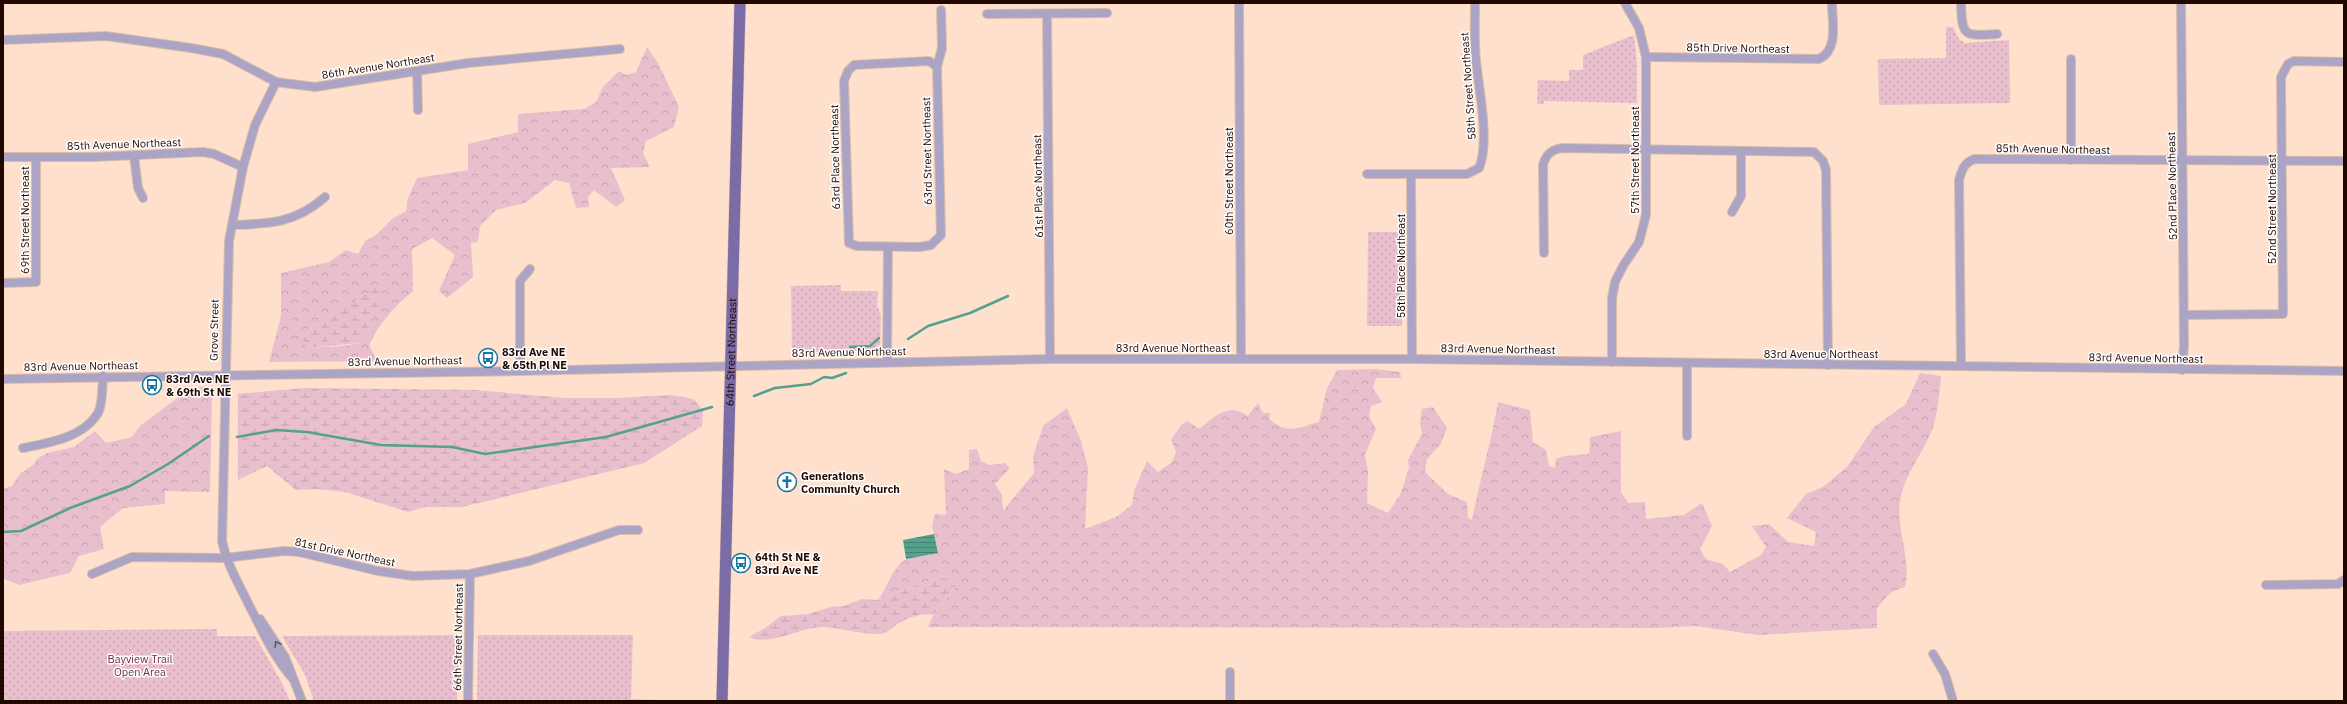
<svg xmlns="http://www.w3.org/2000/svg" width="2347" height="704" font-family="'IBM Plex Sans',sans-serif">
	<defs>
		<pattern id="forest-crowns" width="20" height="18" patternUnits="userSpaceOnUse"><rect width="20" height="18" fill="#e9bfce"/><path d="M2 6a3 3 0 1 1 6 0M12 15a3 3 0 1 1 6 0" fill="none" stroke="#c8a3af"/></pattern>
		<pattern id="wetland-marsh" width="20" height="14" patternUnits="userSpaceOnUse"><rect width="20" height="14" fill="#e9bfce"/><path d="M1 5h8M5 5V1M11 12h8M15 12V8" fill="none" stroke="#c8a3af"/></pattern>
		<pattern id="park-dots" width="8" height="8" patternUnits="userSpaceOnUse"><rect width="8" height="8" fill="#e9bfce"/><path d="M2 2h.1M6 6h.1" fill="none" stroke="#c8a3af" stroke-width="1.8" stroke-linecap="round"/></pattern>
		<pattern id="water-rules" width="6" height="5" patternUnits="userSpaceOnUse"><rect width="6" height="5" fill="#54a28e"/><path d="M0 2.5h6" fill="none" stroke="#458272"/></pattern>
	</defs>
	<rect width="100%" height="100%" fill="#fee0cc"/>
	<g fill="url(#forest-crowns)" fill-rule="evenodd">
		<path d="M647 47 658 63 679 107 674 127 646 141 643 153 650 167 611 168 625 200 616 207 594 190 588 197 589 207 576 208 569 183 555 180 525 203 496 210 480 226 478 242 471 243 473 277 447 298 439 291 455 255 432 238 412 249 413 291C394 307 380 322 369 345L377 361 269 362 281 316V273L329 262 346 250 358 254 365 241 376 235 392 219 406 211 408 198 417 178 468 170V144L518 132V114L584 109 596 102 603 87 619 71 626 75 636 72ZM379 286 378 314 361 343 344 346 307 348 352 304Z"/>
		<path d="M1375 369 1400 372 1401 378H1376L1373 388 1382 402 1371 406 1369 416 1376 429 1365 455 1368 472 1367 503 1388 513 1401 493 1409 468 1408 460 1422 434 1420 422 1422 409 1433 407 1447 428 1440 445 1427 459 1425 472 1448 494 1467 502 1468 518 1472 520C1480 480 1491 442 1498 402L1530 410 1533 442 1546 450 1549 466 1555 468 1556 459 1565 456 1589 454 1590 437 1621 431V492L1628 503 1645 502 1646 519 1684 515 1702 503 1712 526 1700 549 1706 559 1723 564 1730 572 1761 555 1766 547 1752 526 1769 524 1788 542 1814 546 1816 532 1787 518 1806 494 1823 487 1847 467 1874 427 1906 404 1920 373 1941 376C1939 395 1938 415 1931 433 1922 454 1906 473 1901 496 1894 526 1912 558 1905 587L1891 592 1877 608V628L1758 635 1696 626 1655 628 928 627 934 614 956 586 941 576 878 600C887 589 893 565 907 559 916 555 928 555 938 553L932 525 935 514 946 515 944 469 956 474 969 469V450L977 449 981 461 989 465 1005 463 1010 468 995 484 1002 495 1003 511 1034 473 1033 457 1043 426 1067 408 1081 441 1088 468 1085 529 1116 517 1132 505 1134 491 1147 461 1158 472 1172 462 1176 452 1171 440 1182 424 1188 421 1199 429C1215 416 1228 402 1248 416L1258 403 1263 413H1270L1269 419C1287 435 1297 428 1319 422L1327 388 1337 370Z"/>
		<path d="M206 387 212 396 210 492 165 491V504L123 508 100 527 104 549 79 556 70 573 19 585 3 578V489L12 486 19 475 34 464 37 459 47 453 74 447 95 431 106 443 132 437 141 425 191 388Z"/>
	</g>
	<g fill="url(#wetland-marsh)">
		<path d="M380 285 378 314 361 343 307 348 302 340 323 321Z"/>
		<path d="M304 388 476 390 565 398H619L671 395 693 399 703 410 702 426 644 463 462 507H425L408 512 345 492 315 489 296 490 267 466 238 480V394Z"/>
		<path d="M941 576 956 586 934 614C919 614 908 617 896 625 893 627 888 632 884 633 869 637 839 627 823 627 799 627 770 647 749 637L765 628 781 616 808 614 831 607 844 606 862 599 878 600Z"/>
	</g>
	<g fill="url(#park-dots)">
		<path d="M1946 27H1953L1959 39 1965 43 2009 40 2010 103 1879 105 1878 59 1946 58Z"/>
		<path d="M1634 35 1637 62V103L1544 101V104H1537L1538 80 1569 81V70H1583V55Z"/>
		<path d="M1368 232H1403L1402 326H1367Z"/>
		<path d="M841 285V291H878L877 305 881 315 880 345 874 351 792 352 791 286Z"/>
		<path d="M217 629V636H255L281 681 290 701H3V631Z"/>
		<path d="M459 635 457 701H314L305 675 282 636Z"/>
		<path d="M478 635H633L631 699 702 701H477Z"/>
	</g>
	<path fill="url(#water-rules)" d="M934 534 938 553 906 559 903 540Z"/>
	<g fill="none" stroke-linecap="round" stroke-linejoin="round">
		<g stroke="#54a28e" stroke-width="2.5">
			<path d="M908 339 928 326 970 313 1008 296"/>
			<path d="M850 347 870 346 879 338"/>
			<path d="M754 396 775 388 811 384 824 377 832 378 846 373"/>
			<path d="M237 437 276 430 307 432 381 445 452 447 485 454 606 437 712 407"/>
			<path d="M3 532 21 531 70 508 130 486 168 464 209 436"/>
		</g>
		<g stroke="#dabdab" stroke-width="10">
			<g id="minor">
				<path d="M1239 3 1241 359"/>
				<path d="M1961 3C1962 37 1964 36 1997 34"/>
				<path d="M2181 3 2184 345 2182 370"/>
				<path d="M987 14 1107 13"/>
				<path d="M1047 14 1050 359"/>
				<path d="M3 40 106 36 191 48 223 54 276 82 315 87 468 63 620 49"/>
				<path d="M1646 57 1819 59C1839 50 1832 21 1832 3"/>
				<path d="M937 67 929 61 854 65 848 71 844 81 849 243 857 246 920 247 931 245 941 235 937 67 942 48 941 10"/>
				<path d="M417 71 418 110"/>
				<path d="M276 82 255 125 243 167 229 241 222 541C227 565 239 584 249 605 263 632 273 656 293 679"/>
				<path d="M134 156 138 188 143 198"/>
				<path d="M3 157H94L203 152 214 154 243 167"/>
				<path d="M2071 160V59"/>
				<path d="M1367 174H1467L1479 168C1490 142 1479 90 1476 61 1474 42 1475 22 1475 3"/>
				<path d="M1411 174 1412 359"/>
				<path d="M1732 212 1741 196V151"/>
				<path d="M233 225C269 224 296 223 325 197"/>
				<path d="M1544 253 1543 165C1546 154 1552 149 1563 148L1814 152 1823 161 1826 170 1828 365"/>
				<path d="M3 283 36 282V158"/>
				<path d="M2184 315 2283 314 2281 77 2288 64 2294 61 2344 62"/>
				<path d="M887 362 888 247"/>
				<path d="M1612 362V298L1615 282 1623 266 1639 242 1646 215V57L1639 28 1625 3"/>
				<path d="M1687 363V436"/>
				<path d="M1961 365 1959 180C1962 170 1963 164 1974 159L2344 161"/>
				<path d="M520 371V281L530 269"/>
				<path d="M3 379 520 371 1050 359H1412L2344 371"/>
				<path d="M23 448C48 443 83 438 98 413 103 404 102 387 103 376"/>
				<path d="M92 574 132 557 225 558 284 551 299 552 378 571 413 576 470 574 529 561 619 530H638"/>
				<path d="M2266 585 2338 584 2344 580"/>
				<path d="M260 619 285 657 302 701"/>
				<path d="M1933 654 1945 674 1953 701"/>
				<path d="M468 701 470 574"/>
				<path d="M1230 701V672"/>
			</g>
		</g>
		<g stroke="#dabdab" stroke-width="12">
			<g id="major">
				<path id="s1" d="M722 701 740 3"/>
			</g>
		</g>
		<use href="#minor" stroke="#aba4c5" stroke-width="8"/>
		<use href="#major" stroke="#7b6ca7" stroke-width="11"/>
	</g>
	<defs><path id="oneway-chevron" d="M-2-3.5L2.5 0L-2 3.5" fill="none" stroke-width="1.6" stroke-linecap="round" stroke-linejoin="round"/></defs>
	<use stroke="#665662" href="#oneway-chevron" transform="translate(277 644) rotate(-121)"/>
	<defs>
		<g id="bus-ring" transform="scale(1)"><circle r="9.5" fill="#fff" stroke="#1677a4" stroke-width="1.5"/><path d="M-5-6H5V4H4V6H2V4H-2V6H-4V4H-5ZM-3.5-4V0h7V-4ZM-3.5 1.2v1.5H-2V1.2ZM2 1.2v1.5H3.5V1.2Z" fill="#1677a4"/></g>
		<g id="church-ring" transform="scale(1)"><circle r="9.5" fill="#fff" stroke="#1677a4" stroke-width="1.5"/><path d="M-1.2-6h2.4v3.5h3.3v2.4h-3.3V6h-2.4V-.1h-3.3v-2.4h3.3Z" fill="#1677a4"/></g>
	</defs>
	<g fill-rule="evenodd">
		<use href="#bus-ring" x="488" y="358"/>
		<use href="#bus-ring" x="152" y="385"/>
		<use href="#church-ring" x="787" y="482"/>
		<use href="#bus-ring" x="741" y="563"/>
	</g>
	<g text-anchor="middle" stroke-width="3" stroke-linejoin="round" paint-order="stroke">
		<g font-size="11" fill="#200700" stroke="#fff">
			<text transform="translate(1738 48) rotate(1)" y="4">85th Drive Northeast</text>
			<text transform="translate(378 66) rotate(-9)" y="4">86th Avenue Northeast</text>
			<text transform="translate(1468 86) rotate(-94)" y="4">58th Street Northeast</text>
			<text transform="translate(124 144) rotate(-2)" y="4">85th Avenue Northeast</text>
			<text transform="translate(2053 149) rotate(1)" y="4">85th Avenue Northeast</text>
			<text transform="translate(927 151) rotate(-91)" y="4">63rd Street Northeast</text>
			<text transform="translate(835 157) rotate(-91)" y="4">63rd Place Northeast</text>
			<text transform="translate(1635 160) rotate(-90)" y="4">57th Street Northeast</text>
			<text transform="translate(1229 181) rotate(-90)" y="4">60th Street Northeast</text>
			<text transform="translate(1038 186) rotate(-91)" y="4">61st Place Northeast</text>
			<text transform="translate(2172 186) rotate(-91)" y="4">52nd PIace Northeast</text>
			<text transform="translate(2272 209) rotate(-90)" y="4">52nd Street Northeast</text>
			<text transform="translate(25 220) rotate(-90)" y="4">69th Street Northeast</text>
			<text transform="translate(1401 266) rotate(-90)" y="4">58th Place Northeast</text>
			<text transform="translate(214 330) rotate(-89)" y="4">Grove Street</text>
			<text x="1173" y="352">83rd Avenue Northeast</text>
			<text transform="translate(1498 349) rotate(1)" y="4">83rd Avenue Northeast</text>
			<text dy="4" stroke="none"><textPath href="#s1" startOffset="349">64th Street Northeast</textPath></text>
			<text transform="translate(849 352) rotate(-1)" y="4">83rd Avenue Northeast</text>
			<text x="1821" y="358">83rd Avenue Northeast</text>
			<text transform="translate(2146 358) rotate(1)" y="4">83rd Avenue Northeast</text>
			<text transform="translate(405 361) rotate(-1)" y="4">83rd Avenue Northeast</text>
			<text transform="translate(81 366) rotate(-1)" y="4">83rd Avenue Northeast</text>
			<text transform="translate(345 552) rotate(12)" y="4">81st Drive Northeast</text>
			<text transform="translate(458 637) rotate(-89)" y="4">66th Street Northeast</text>
		</g>
		<g font-size="11" font-weight="bold" fill="#200700" stroke="#fff" text-anchor="start">
			<text x="502" y="356">83rd Ave NE<tspan x="502" dy="13">&amp; 65th Pl NE</tspan></text>
			<text x="166" y="383">83rd Ave NE<tspan x="166" dy="13">&amp; 69th St NE</tspan></text>
			<text x="801" y="480">Generations<tspan x="801" dy="13">Community Church</tspan></text>
			<text x="755" y="561">64th St NE &amp;<tspan x="755" dy="13">83rd Ave NE</tspan></text>
		</g>
		<g font-size="11" fill="#722649" stroke="#fff">
			<text x="140" y="663">Bayview Trail<tspan x="140" dy="13">Open Area</tspan></text>
		</g>
	</g>
	<rect width="2347" height="704" fill="none" stroke="#200700" stroke-width="8"/>
</svg>
